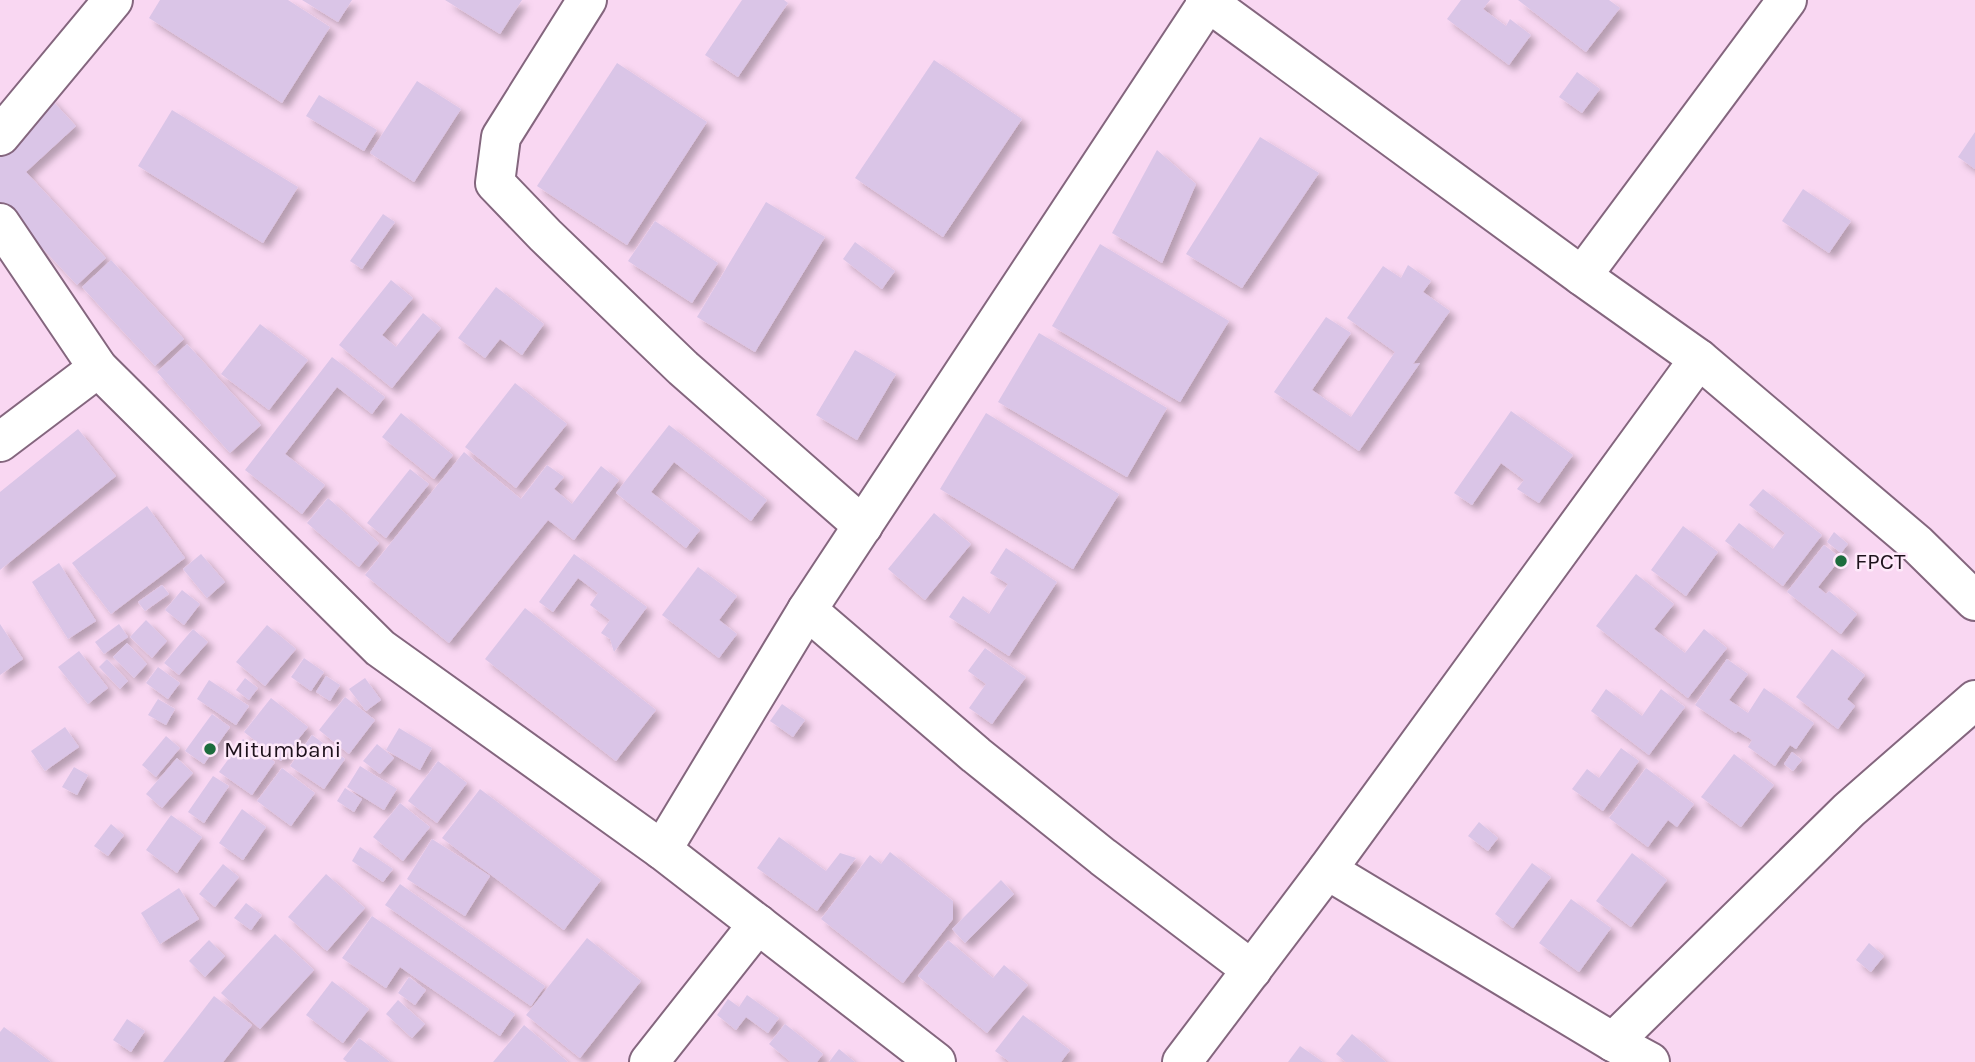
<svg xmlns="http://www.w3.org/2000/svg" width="1975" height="1062" font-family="Karla,sans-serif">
	<defs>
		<filter id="shadow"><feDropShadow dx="6" dy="6" stdDeviation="3.5" flood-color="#0004"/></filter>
	</defs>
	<rect width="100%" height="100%" fill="#f9d7f2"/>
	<g fill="#dac5e7" filter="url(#shadow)">
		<path d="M160 0H288L330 27 282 103 149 18Z"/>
		<path d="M302 0H352L338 22Z"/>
		<path d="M445 0H522L500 34Z"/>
		<path d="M742 0H784L788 3 738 77 705 55Z"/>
		<path d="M1461 0H1490L1483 9 1506 26 1510 19 1531 35 1509 65 1447 19Z"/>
		<path d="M1518 0H1609L1620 8 1586 52Z"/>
		<path d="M934 60 1022 119 943 237 855 178Z"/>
		<path d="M617 63 707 122 627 245 537 186Z"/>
		<path d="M1577 72 1600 89 1582 113 1559 97Z"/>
		<path d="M417 81 461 109 414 182 370 153Z"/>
		<path d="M319 95 377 130 364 151 306 116Z"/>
		<path d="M48 96 76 126 26 172 106 258 77 285 0 203V141Z"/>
		<path d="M172 110 298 187 263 243 138 166Z"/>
		<path d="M1975 132V169L1958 157Z"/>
		<path d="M1260 137 1319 173 1242 288 1186 254Z"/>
		<path d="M1157 150 1196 184 1162 263 1112 233Z"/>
		<path d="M1803 189 1851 221 1829 253 1782 221Z"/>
		<path d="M766 202 825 237 755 352 697 317Z"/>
		<path d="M383 214 395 222 362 269 350 261Z"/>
		<path d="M655 221 718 263 692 303 628 261Z"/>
		<path d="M855 242 895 271 882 289 843 259Z"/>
		<path d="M1100 244 1229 321 1180 402 1052 326Z"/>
		<path d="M111 260 184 339 155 366 82 287Z"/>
		<path d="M1408 265 1431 281 1423 292 1450 311 1413 364 1420 363 1359 451 1274 392 1326 317 1351 333 1312 390 1351 417 1395 352 1347 318 1383 266 1401 278Z"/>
		<path d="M391 280 413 298 382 335 396 347 423 313 441 328 392 388 339 345Z"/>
		<path d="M496 287 544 324 522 355 500 339 485 358 458 338Z"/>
		<path d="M260 324 308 360 269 410 221 374Z"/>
		<path d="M1039 333 1167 408 1127 477 998 402Z"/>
		<path d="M187 344 261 425 230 453 157 372Z"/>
		<path d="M855 350 896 374 857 440 816 415Z"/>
		<path d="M332 357 385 397 372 414 337 387 285 454 325 485 302 514 245 470Z"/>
		<path d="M515 383 567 424 516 488 465 447Z"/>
		<path d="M1511 411 1573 455 1539 503 1517 489 1524 480 1501 463 1472 505 1454 493Z"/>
		<path d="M401 413 453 455 434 479 382 437Z"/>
		<path d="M986 413 1119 494 1073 569 940 489Z"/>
		<path d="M669 425 767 500 751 521 674 462 651 492 700 530 686 548 616 493Z"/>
		<path d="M78 429 116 476 0 570V492Z"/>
		<path d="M464 452 521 499 547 465 564 477 554 489 572 504 601 466 619 480 574 540 548 520 449 643 365 575Z"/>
		<path d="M410 469 429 484 386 538 367 523Z"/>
		<path d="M1763 489 1822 535 1783 586 1725 541 1739 523 1773 549 1785 533 1749 505Z"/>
		<path d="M328 498 379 543 359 567 307 523Z"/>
		<path d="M147 506 185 558 111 614 72 563Z"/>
		<path d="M934 513 971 544 925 600 888 569Z"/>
		<path d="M1683 526 1718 552 1686 596 1651 570Z"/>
		<path d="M1834 532 1848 544 1841 553 1827 542Z"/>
		<path d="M1824 545 1841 558 1818 587 1826 594 1829 591 1857 614 1841 634 1787 592Z"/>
		<path d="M1006 548 1057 582 1009 656 949 617 963 596 989 614 1008 584 990 573Z"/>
		<path d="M201 554 225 582 207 598 183 569Z"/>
		<path d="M574 554 647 607 614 652 610 639 601 633 610 620 590 605 598 593 578 578 553 612 539 602Z"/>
		<path d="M59 563 96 621 68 639 32 582Z"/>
		<path d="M698 567 737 596 719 620 737 634 719 658 662 615Z"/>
		<path d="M1636 574 1674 604 1654 629 1685 653 1704 629 1727 648 1688 698 1596 626Z"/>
		<path d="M162 585 169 594 145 611 138 602Z"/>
		<path d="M182 590 200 604 184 625 165 610Z"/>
		<path d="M525 608 656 710 616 761 485 659Z"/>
		<path d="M146 620 167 641 152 658 130 637Z"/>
		<path d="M0 624 23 659 0 675Z"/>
		<path d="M119 624 128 637 104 654 95 642Z"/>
		<path d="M267 625 296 649 265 686 236 662Z"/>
		<path d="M193 629 208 642 179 675 164 663Z"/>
		<path d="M127 643 147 664 134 678 113 657Z"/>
		<path d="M985 648 1026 677 992 724 969 708 986 684 968 671Z"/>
		<path d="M1832 649 1865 675 1847 699 1855 706 1838 729 1796 697Z"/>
		<path d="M79 651 108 688 88 704 58 667Z"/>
		<path d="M304 658 324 672 311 691 291 677Z"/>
		<path d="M107 659 128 681 120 689 99 667Z"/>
		<path d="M1727 659 1748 674 1729 700 1748 713 1764 688 1814 723 1796 749 1790 745 1775 766 1748 747 1752 740 1738 731 1736 733 1695 705Z"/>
		<path d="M158 667 180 683 168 699 146 683Z"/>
		<path d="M326 676 340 685 330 701 316 692Z"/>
		<path d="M245 678 258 688 249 700 236 690Z"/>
		<path d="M365 678 381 700 366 711 349 689Z"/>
		<path d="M209 680 249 706 236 725 197 699Z"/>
		<path d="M1606 689 1642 716 1661 689 1685 707 1649 755 1591 711Z"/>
		<path d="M345 697 375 720 349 754 319 730Z"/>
		<path d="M271 698 308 727 281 761 244 732Z"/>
		<path d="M158 699 175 709 166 725 148 715Z"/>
		<path d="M782 704 805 720 793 737 770 721Z"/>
		<path d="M212 714 230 727 204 764 185 751Z"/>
		<path d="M65 727 79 747 45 771 31 751Z"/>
		<path d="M399 728 432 748 420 770 386 750Z"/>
		<path d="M312 735 345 759 324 789 290 766Z"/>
		<path d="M166 736 180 748 156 777 142 765Z"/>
		<path d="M243 739 275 762 252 795 219 772Z"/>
		<path d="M377 744 394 758 380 774 363 761Z"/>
		<path d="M1621 748 1639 761 1603 811 1572 789 1587 769 1599 778Z"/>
		<path d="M1792 752 1802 760 1793 771 1784 764Z"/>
		<path d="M1734 754 1774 785 1741 827 1701 797Z"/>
		<path d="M177 758 193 773 162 808 146 794Z"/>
		<path d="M438 761 467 783 437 823 408 801Z"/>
		<path d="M360 766 397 789 384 810 347 787Z"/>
		<path d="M74 767 88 775 77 795 62 787Z"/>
		<path d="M282 768 315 793 291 826 257 801Z"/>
		<path d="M1646 768 1694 804 1677 827 1668 820 1648 847 1609 818Z"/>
		<path d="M213 776 229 786 204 823 188 812Z"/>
		<path d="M345 788 362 799 354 812 337 801Z"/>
		<path d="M480 789 601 880 564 930 442 838Z"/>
		<path d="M400 803 430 827 403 861 373 837Z"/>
		<path d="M242 809 266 827 243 860 219 843Z"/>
		<path d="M171 815 202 837 177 873 146 850Z"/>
		<path d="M1479 822 1498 838 1488 851 1468 836Z"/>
		<path d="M111 824 124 835 108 856 94 846Z"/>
		<path d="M779 837 826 871 840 853 856 858 817 911 757 868Z"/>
		<path d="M432 839 490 876 465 916 407 879Z"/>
		<path d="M360 847 393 869 383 882 352 861Z"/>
		<path d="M890 852 953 901V919L903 983 821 919 870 855 881 864Z"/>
		<path d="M1632 853 1667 880 1631 927 1596 901Z"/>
		<path d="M1532 863 1551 877 1513 928 1495 914Z"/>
		<path d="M223 864 239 877 215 907 199 894Z"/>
		<path d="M326 874 365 908 327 951 288 917Z"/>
		<path d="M1001 880 1014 894 965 943 952 929Z"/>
		<path d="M400 884 545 986 531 1006 385 905Z"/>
		<path d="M179 888 199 919 160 944 141 913Z"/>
		<path d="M1571 899 1611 928 1579 972 1539 943Z"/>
		<path d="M246 903 262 915 251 930 234 918Z"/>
		<path d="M372 916 515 1014 500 1036 400 967 386 988 342 958Z"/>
		<path d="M275 934 314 970 260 1029 221 993Z"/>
		<path d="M587 938 641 981 580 1058 526 1015Z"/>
		<path d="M209 940 225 956 205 977 189 961Z"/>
		<path d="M948 940 993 978 1004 965 1028 985 987 1033 918 976Z"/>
		<path d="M1869 943 1884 956 1871 972 1856 960Z"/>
		<path d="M409 977 426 990 415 1005 398 993Z"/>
		<path d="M332 981 369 1009 343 1043 306 1015Z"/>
		<path d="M747 995 779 1018 768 1033 746 1017 736 1030 717 1015 728 999 739 1007Z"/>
		<path d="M214 996 252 1025 223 1062H163Z"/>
		<path d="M398 1000 425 1024 412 1038 386 1014Z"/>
		<path d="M1023 1015 1070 1050 1061 1062H1010L995 1051Z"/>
		<path d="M127 1019 145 1031 131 1052 113 1040Z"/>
		<path d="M785 1024 823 1054 817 1062H791L769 1044Z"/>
		<path d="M524 1025 568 1062H493Z"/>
		<path d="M4 1027 51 1062H0V1032Z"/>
		<path d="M1352 1034 1386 1062H1346L1336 1054Z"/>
		<path d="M359 1038 390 1062H347L343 1059Z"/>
		<path d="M1300 1046 1323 1062H1288Z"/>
		<path d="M839 1049 855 1062H829Z"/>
	</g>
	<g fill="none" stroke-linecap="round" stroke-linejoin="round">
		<g stroke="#84667e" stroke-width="42">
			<g id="minor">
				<path d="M587 0 501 137 495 183 545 235 683 368 863 526"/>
				<path d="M1205 0 1582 276 1699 359 1917 544 1975 601"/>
				<path d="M0 136 113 0"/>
				<path d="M0 223 98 368 380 648 662 850 936 1062"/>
				<path d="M1582 276 1787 0"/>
				<path d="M0 442 98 368"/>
				<path d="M807 610 976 755 1103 857 1252 970"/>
				<path d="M662 850 807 610 1208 2"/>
				<path d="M1327 870 1613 1042 1650 1062"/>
				<path d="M1613 1042 1849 810 1975 700"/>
				<path d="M649 1062 758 924"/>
				<path d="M1182 1062 1327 870 1699 359"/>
			</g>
		</g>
		<use href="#minor" stroke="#fff" stroke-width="38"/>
	</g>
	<g fill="#1c6c3d" stroke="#fee9fa" stroke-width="2.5">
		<circle cx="1841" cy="561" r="7"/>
		<circle cx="210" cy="749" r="7"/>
	</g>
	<g text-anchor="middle" stroke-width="5" stroke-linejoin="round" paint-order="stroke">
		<g font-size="23" fill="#1e121c" stroke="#fee9fa" text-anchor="start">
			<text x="1855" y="569">FPCT</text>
			<text x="224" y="757">Mitumbani</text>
		</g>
	</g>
</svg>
